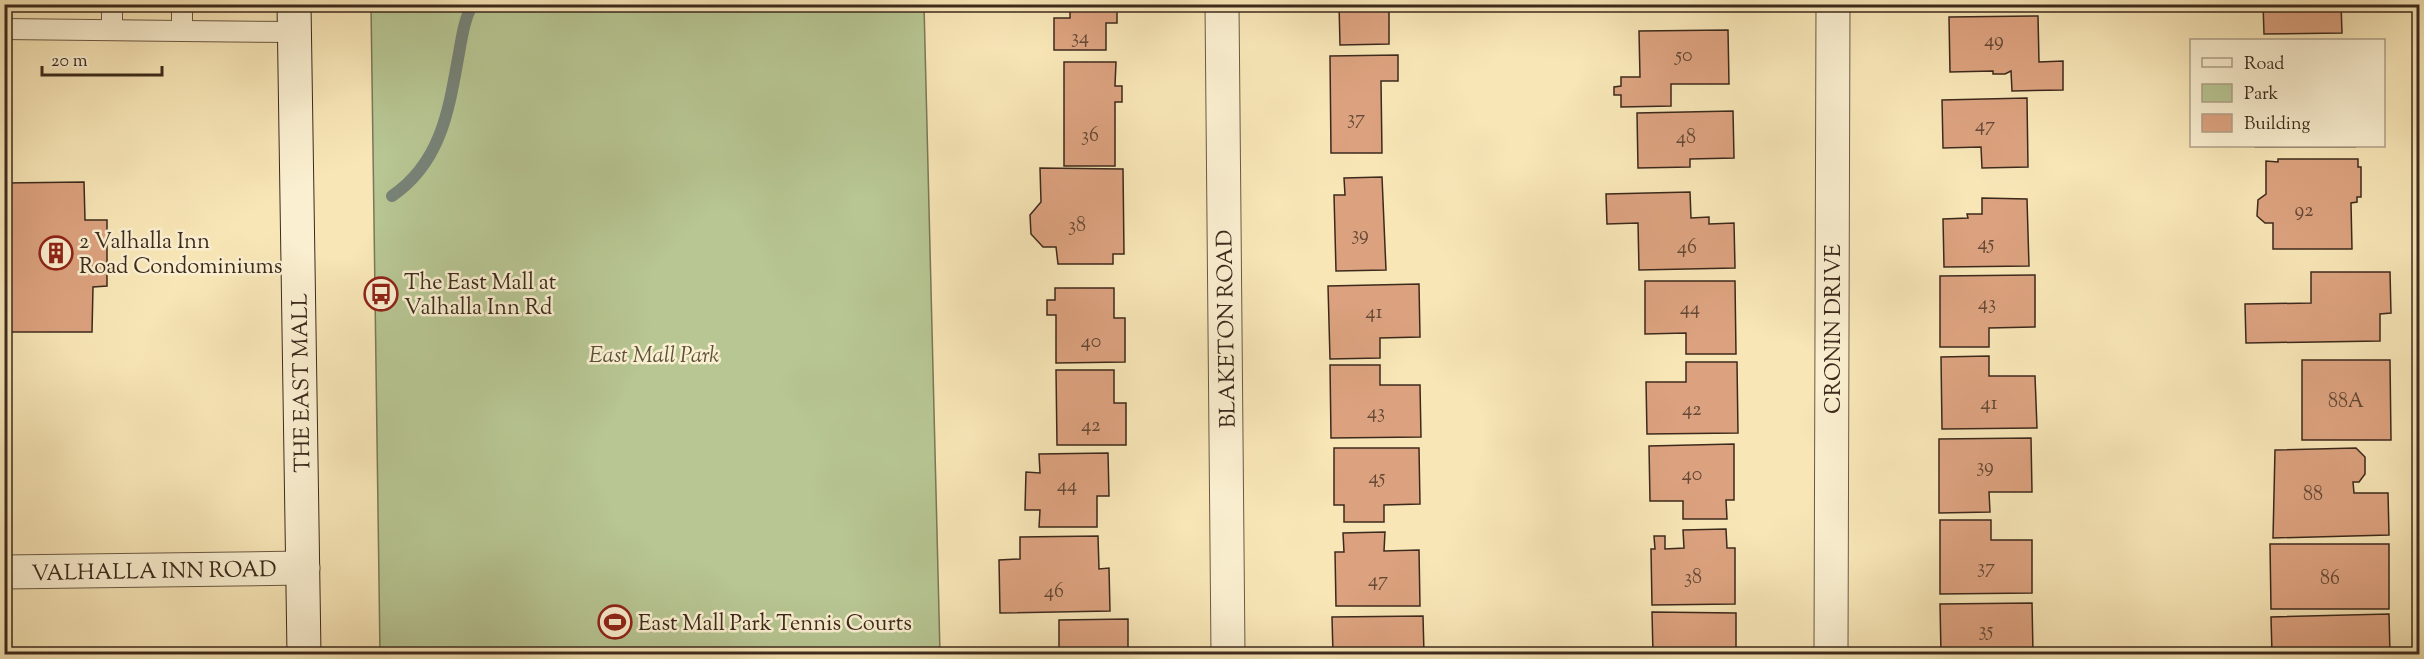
<svg xmlns="http://www.w3.org/2000/svg" width="2424" height="659" font-family="'Sorts Mill Goudy',serif">
	<rect width="100%" height="100%" fill="#f8e6b7"/>
	<filter id="stains"><feTurbulence type="fractalNoise" baseFrequency=".00333" numOctaves="4"/><feColorMatrix values="0 0 0 0 .2 0 0 0 0 .09 0 0 0 0 .02 0 0 0 .5 -.17"/></filter>
	<radialGradient id="worn" r=".72"><stop offset=".6" stop-color="#630" stop-opacity="0"/><stop offset="1" stop-color="#630" stop-opacity=".3"/></radialGradient>
	<path fill="#b7c693" stroke="#7a7858" stroke-width="1.5" d="M371 5H924L940 654H380Z"/>
	<g fill="none" stroke-linecap="round" stroke-linejoin="round">
		<path stroke="#778378" stroke-width="12" d="M392 196C442 162 449 108 459 53 462 37 464 19 473 4"/>
	</g>
	<g fill="#dca27f" stroke="#3c2a1c" stroke-width="1.5">
		<path d="M1070 4H1117V23H1106V50H1054V18H1070Z"/>
		<path d="M1339 4H1389V44L1340 45Z"/>
		<path d="M2263 4H2341L2342 33 2264 34Z"/>
		<path d="M2038 16 2039 62 2063 61V90L2012 91 2011 71 2005 74H1993V71L1950 72 1949 17Z"/>
		<path d="M1728 30 1729 84H1671V106L1621 107V95H1614V87L1621 86V77H1640L1639 31Z"/>
		<path d="M1398 55V81H1381L1382 153H1331L1330 56Z"/>
		<path d="M1064 62H1116L1115 86H1122V102H1115V166H1064Z"/>
		<path d="M2027 98 2028 167 1982 168 1981 147 1943 148 1942 100Z"/>
		<path d="M1733 111 1734 158 1690 159V167L1638 168 1637 113Z"/>
		<rect x="2255" y="146" width="100" height="1"/>
		<path d="M2278 159H2358V167H2361V197H2357V202L2351 203 2352 249H2273V223H2265L2257 216 2258 200 2266 194V161L2278 162Z"/>
		<path d="M1040 168 1123 169 1124 254H1113V264H1058L1056 247H1043L1031 234 1030 215 1041 202Z"/>
		<path d="M1382 177 1386 270 1336 271 1334 195H1345L1344 178Z"/>
		<path d="M84 182 85 220H107V286L93 287 92 332H4V183Z"/>
		<path d="M1690 192 1691 218 1709 217V224L1734 223 1735 268 1639 270 1638 223 1607 224 1606 194Z"/>
		<path d="M1982 198 2027 199 2029 266 1944 267 1943 219 1968 218 1967 214H1982Z"/>
		<path d="M2311 272H2390L2391 313 2380 314V341L2246 343 2245 304 2311 303Z"/>
		<path d="M2035 275V327L1989 328V347H1940V276Z"/>
		<path d="M1645 281H1735L1736 354H1686V333L1645 334Z"/>
		<path d="M1419 284 1420 337 1380 338V358L1330 359 1328 286Z"/>
		<path d="M1055 288H1114V318H1125V362L1056 363V315H1047V300H1055Z"/>
		<path d="M1989 356V376H2035L2037 428 1942 429 1941 357Z"/>
		<path d="M2302 360H2390L2391 440H2302Z"/>
		<path d="M1686 362H1737L1738 433 1647 434 1646 382H1686Z"/>
		<path d="M1330 365H1380V385H1420L1421 437 1331 438Z"/>
		<path d="M1056 370H1114V403H1126V445H1057Z"/>
		<path d="M2031 438 2032 492H1989L1990 512 1939 513V439Z"/>
		<path d="M1734 444V500H1726L1727 519H1683V501H1650L1649 446Z"/>
		<path d="M1334 448H1419L1420 504 1384 505V522H1344V505H1334Z"/>
		<path d="M2356 448 2365 457V474L2359 482H2353L2354 493H2388L2389 535 2273 538 2275 450Z"/>
		<path d="M1108 453 1109 496H1097V527H1039L1040 510H1025L1026 472 1040 473 1039 454Z"/>
		<path d="M1940 520H1991V540H2032V593L1940 594Z"/>
		<path d="M1726 529 1727 548H1735V604L1652 605 1651 549H1655L1654 536H1665V549L1684 548 1683 530Z"/>
		<path d="M1385 532 1384 551 1419 550 1420 606H1336L1335 552H1344L1343 533Z"/>
		<path d="M1098 536 1099 569 1109 568 1110 611 1000 613 999 560 1020 559V537Z"/>
		<path d="M2270 544H2389V609H2271Z"/>
		<path d="M2032 603 2033 654H1941L1940 604Z"/>
		<path d="M1652 612 1736 613V654H1653Z"/>
		<path d="M2389 614 2390 654H2272L2271 617Z"/>
		<path d="M1423 616 1424 654H1333L1332 617Z"/>
		<path d="M1128 619V654H1059V620Z"/>
	</g>
	<g fill="none" stroke-linecap="round" stroke-linejoin="round">
		<g stroke="#6b5943" stroke-width="22">
			<g id="service">
				<path d="M112 4V29"/>
				<path d="M4 29 182 31V4"/>
				<path d="M182 31 294 32"/>
			</g>
		</g>
		<g stroke="#6b5943" stroke-width="35">
			<g id="minor">
				<path d="M1222 4 1228 654"/>
				<path d="M1831 654 1833 4"/>
			</g>
		</g>
		<g stroke="#6b5943" stroke-width="35">
			<path id="tertiary" d="M4 572 303 568"/>
		</g>
		<g stroke="#3c2a1c" stroke-width="35">
			<path id="secondary" d="M294 4 304 654"/>
		</g>
		<use href="#service" stroke="#faefd0" stroke-width="20"/>
		<use href="#minor" stroke="#faefd0" stroke-width="33"/>
		<use href="#tertiary" stroke="#faefd0" stroke-width="33"/>
		<use href="#secondary" stroke="#faefd0" stroke-width="33"/>
	</g>
	<defs>
		<g id="building-ring" transform="scale(1.725)"><circle r="9.5" fill="#faefd0" stroke="#8f2418" stroke-width="1.5"/><path d="M-4-6H4V6H1V3H-1V6H-4ZM-2.5-4.3h1.7v1.8h-1.7ZM.8-4.3h1.7v1.8H.8ZM-2.5-1h1.7V.8h-1.7ZM.8-1h1.7V.8H.8Z" fill="#8f2418"/></g>
		<g id="bus-ring" transform="scale(1.725)"><circle r="9.5" fill="#faefd0" stroke="#8f2418" stroke-width="1.5"/><path d="M-5-6H5V4H4V6H2V4H-2V6H-4V4H-5ZM-3.5-4V0h7V-4ZM-3.5 1.2v1.5H-2V1.2ZM2 1.2v1.5H3.5V1.2Z" fill="#8f2418"/></g>
		<g id="stadium-ring" transform="scale(1.725)"><circle r="9.5" fill="#faefd0" stroke="#8f2418" stroke-width="1.5"/><path d="M0-5a6.5 5 0 1 0 0 10a6.5 5 0 1 0 0-10ZM-3.5-1.8h7v3.6h-7Z" fill="#8f2418"/></g>
	</defs>
	<g fill-rule="evenodd">
		<use href="#building-ring" x="56" y="253"/>
		<use href="#bus-ring" x="381" y="294"/>
		<use href="#stadium-ring" x="615" y="622"/>
	</g>
	<g text-anchor="middle" stroke-width="5" stroke-linejoin="round" paint-order="stroke">
		<g font-size="20" fill="#644835">
			<text x="1080" y="43">34</text>
			<text x="1994" y="46">49</text>
			<text x="1684" y="61">50</text>
			<text x="1356" y="124">37</text>
			<text x="1985" y="131">47</text>
			<text x="1090" y="141">36</text>
			<text x="1686" y="143">48</text>
			<text x="2304" y="216">92</text>
			<text x="1077" y="231">38</text>
			<text x="1360" y="240">39</text>
			<text x="1986" y="249">45</text>
			<text x="1687" y="253">46</text>
			<text x="1987" y="309">43</text>
			<text x="1690" y="314">44</text>
			<text x="1374" y="318">41</text>
			<text x="1091" y="347">40</text>
			<text x="2346" y="407">88A</text>
			<text x="1989" y="409">41</text>
			<text x="1692" y="415">42</text>
			<text x="1376" y="418">43</text>
			<text x="1091" y="431">42</text>
			<text x="1985" y="472">39</text>
			<text x="1692" y="480">40</text>
			<text x="1377" y="483">45</text>
			<text x="1067" y="491">44</text>
			<text x="2313" y="500">88</text>
			<text x="1986" y="573">37</text>
			<text x="1693" y="583">38</text>
			<text x="2330" y="584">86</text>
			<text x="1378" y="586">47</text>
			<text x="1054" y="597">46</text>
			<text x="1986" y="636">35</text>
		</g>
		<g font-size="22" fill="#3c2a1c" stroke="#faefd0" text-anchor="start">
			<text x="79" y="248">2 Valhalla Inn<tspan x="79" dy="25">Road Condominiums</tspan></text>
			<text x="404" y="289">The East Mall at<tspan x="404" dy="25">Valhalla Inn Rd</tspan></text>
			<text x="638" y="630">East Mall Park Tennis Courts</text>
		</g>
		<g font-size="22" fill="#3c2a1c" stroke="#faefd0">
			<text transform="translate(1225 329) rotate(-91)" y="8">BLAKETON ROAD</text>
			<text transform="translate(1832 329) rotate(-90)" y="8">CRONIN DRIVE</text>
			<text transform="translate(300 383) rotate(-91)" y="8">THE EAST MALL</text>
			<text transform="translate(154 570) rotate(-1)" y="8">VALHALLA INN ROAD</text>
		</g>
		<g font-size="22" font-style="italic" fill="#5b513a" stroke="#faefd0">
			<text x="654" y="362">East Mall Park</text>
		</g>
	</g>
	<rect width="2424" height="659" fill="none" stroke="#f8e6b7" stroke-width="24"/>
	<rect x="6" y="6" width="2412" height="647" fill="none" stroke="#3c2a1c" stroke-width="3"/>
	<rect x="12" y="12" width="2400" height="635" fill="none" stroke="#3c2a1c" stroke-width="1.5"/>
	<rect x="2190" y="39" width="195" height="108" fill="#faefd0" stroke="#aea088" stroke-width="1.5"/>
	<rect x="2202" y="58" width="30" height="9" fill="#faefd0" stroke="#aea088" stroke-width="1.5"/>
	<text x="2244" y="69" font-size="18" fill="#3c2a1c">Road</text>
	<rect x="2202" y="84" width="30" height="18" fill="#b7c693" stroke="#aea088" stroke-width="1.5"/>
	<text x="2244" y="99" font-size="18" fill="#3c2a1c">Park</text>
	<rect x="2202" y="114" width="30" height="18" fill="#dca27f" stroke="#aea088" stroke-width="1.5"/>
	<text x="2244" y="129" font-size="18" fill="#3c2a1c">Building</text>
	<path d="M42 66v9h120v-9" fill="none" stroke="#3c2a1c" stroke-width="3"/>
	<text x="51" y="66" font-size="18" fill="#3c2a1c" stroke="#faefd0" stroke-width="4.5" paint-order="stroke">20 m</text>
	<rect width="100%" height="100%" filter="url(#stains)"/>
	<rect width="100%" height="100%" fill="url(#worn)"/>
</svg>
